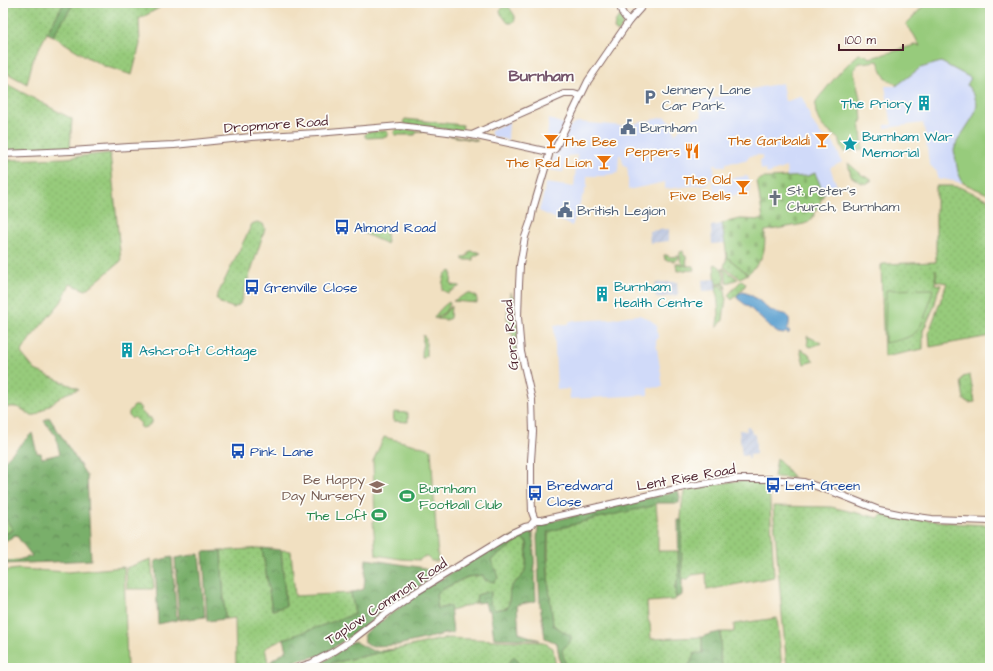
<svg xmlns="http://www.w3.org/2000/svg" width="993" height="671" font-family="'Architects Daughter',sans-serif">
	<defs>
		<pattern id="industrial-furrows" width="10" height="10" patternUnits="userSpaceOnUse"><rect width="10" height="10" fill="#bac4de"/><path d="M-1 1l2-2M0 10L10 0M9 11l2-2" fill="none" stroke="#a1a8bf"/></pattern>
		<pattern id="grass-dots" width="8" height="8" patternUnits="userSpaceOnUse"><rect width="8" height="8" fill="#97cb7b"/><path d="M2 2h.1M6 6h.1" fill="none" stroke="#84ae6a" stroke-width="1.8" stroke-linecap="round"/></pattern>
		<pattern id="forest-crowns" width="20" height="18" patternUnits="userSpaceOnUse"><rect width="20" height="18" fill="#79af6b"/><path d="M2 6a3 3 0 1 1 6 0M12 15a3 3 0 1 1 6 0" fill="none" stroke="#658e58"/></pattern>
		<pattern id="cemetery-stones" width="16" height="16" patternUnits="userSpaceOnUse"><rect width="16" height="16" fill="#97cb7b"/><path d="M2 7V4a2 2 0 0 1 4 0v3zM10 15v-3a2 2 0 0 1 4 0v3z" fill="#84ae6a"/></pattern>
	</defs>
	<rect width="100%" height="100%" fill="#fdfcf7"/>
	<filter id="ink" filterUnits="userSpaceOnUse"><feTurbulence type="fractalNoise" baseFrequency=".025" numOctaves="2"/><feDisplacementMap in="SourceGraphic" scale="8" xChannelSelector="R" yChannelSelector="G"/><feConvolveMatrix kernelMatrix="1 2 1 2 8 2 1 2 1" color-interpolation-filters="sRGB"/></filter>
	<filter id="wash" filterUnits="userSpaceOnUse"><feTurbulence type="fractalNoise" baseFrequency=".012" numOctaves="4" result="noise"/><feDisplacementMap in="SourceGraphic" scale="16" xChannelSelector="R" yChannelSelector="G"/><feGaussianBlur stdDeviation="0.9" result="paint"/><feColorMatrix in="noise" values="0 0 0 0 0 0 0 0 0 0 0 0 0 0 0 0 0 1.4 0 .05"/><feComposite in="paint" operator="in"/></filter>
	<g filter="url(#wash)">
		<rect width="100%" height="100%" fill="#f1e0c1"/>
		<g fill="#d0daf9">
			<path d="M941 62 971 78 967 85 974 95 977 104 976 110 973 117 957 142 958 172 963 183 943 179 940 180 937 178V172L929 164 925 132 923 123 885 128V125H892L885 86H896L920 68Z"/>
			<path d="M782 83 785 101H788L801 96 805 103 812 122 821 135 834 143 842 162 830 168 837 186 824 194 815 174 809 176 787 177 786 167 767 174 765 169 761 170 760 160H762V156L760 155 750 156 746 161 726 163V166H717V164H714L715 180 747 176 749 179 750 192 715 199 712 178H708V184L665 189V182L628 190V174L627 167H625L623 163 621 155H619L618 173 606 175V176H587V188H585V194L583 195 580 203 574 220 572 226 539 211 544 192 545 183 574 187 577 155 567 156V160L565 164 563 172 549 170 554 154 562 146 569 127 578 122 612 125H613L623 126 665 117 672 122 675 135 680 128 687 127 686 123 691 122V119L702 117 698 102 742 91Z"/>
			<path d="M549 119 564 124 553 147 552 148 546 146Z"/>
			<path d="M509 122 508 140 494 137 491 135V131L493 129Z"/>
			<path d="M639 315 649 319 657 325 658 339H657L656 342 663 387 648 388V395L570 399 569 389 557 390 554 325 568 324 570 321 612 319 627 316Z"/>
		</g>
		<g fill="url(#industrial-furrows)">
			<path d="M722 224 725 243 712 244 711 226Z"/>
			<path d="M669 229V241L650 243 649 231Z"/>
			<path d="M716 279 717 290 703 291 702 280Z"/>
			<path d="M664 282H677L678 295 656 298 655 284 656 283Z"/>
			<path d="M749 426 752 432 751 434H755L756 445V454L750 455V459L748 458V455L742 456 739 430 747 431 746 427Z"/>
		</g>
		<g fill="url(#grass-dots)" stroke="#707553">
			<path d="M3 3H64L47 33 33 60 27 84 3 71Z"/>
			<path d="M74 3H159V8L139 19 140 44 132 75 104 66 87 57 53 36Z"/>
			<path d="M505 6 509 7 515 16V20L512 23H508L501 14 500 10Z"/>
			<path d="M620 16C626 21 622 27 618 32L614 29 615 23Z"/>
			<path d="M3 82 72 119 70 149 3 151Z"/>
			<path d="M405 119 463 125 462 131 405 124 403 122Z"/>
			<path d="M397 129 431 132 477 140 478 141 430 132 418 131 415 135H396L394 133 395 131Z"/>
			<path d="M386 131 388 133V136L386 137 367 138 365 137V134L367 132Z"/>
			<path d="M110 153 121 261 86 290 70 284 61 302 29 340 21 353 35 370 79 389 65 394 36 415C27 416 27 411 19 408 14 406 9 407 3 408V160L65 158Z"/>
			<path d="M848 163 862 175 872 180 866 184 859 182 851 176Z"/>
			<path d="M936 186H950L959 187 990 200V336L930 347 929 332 947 283 936 281V269L935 284 941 285 938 291 934 307 923 331V349L884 357 881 265 883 264 936 262Z"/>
			<path d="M257 222 263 224 265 229 240 304 234 308 220 303 216 298 252 224Z"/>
			<path d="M380 227 384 229 386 233 387 244 363 233Z"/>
			<path d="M470 251 479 252V253H481L473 257V260H463V257L468 256V254Z"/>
			<path d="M683 251 684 256H686L687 266H693L694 270 677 271 676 263 687 266C679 263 680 260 680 252Z"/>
			<path d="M664 255H667V256H669V257L679 256 678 259 675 261 665 260Z"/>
			<path d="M727 257 748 274 740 278 724 267Z"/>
			<path d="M714 264C723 266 724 275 725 283L720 284H725L726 289 720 284H716Z"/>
			<path d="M722 268H723L738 279 727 283 725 273Z"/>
			<path d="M451 271 452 272 451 285 460 286 448 293 442 290 443 281 445 274Z"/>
			<path d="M742 280 746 284 743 289 732 300 728 295Z"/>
			<path d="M716 285H719L725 290 726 298 723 320 717 328V323L719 314Z"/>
			<path d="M510 292 513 297 516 298 520 361 512 360 513 333H509V320L507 319 508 305 510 304Z"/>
			<path d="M468 293 476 296 477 300V303L453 301Z"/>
			<path d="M449 302 450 304 445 312 435 319 434 318C438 311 443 306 449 302Z"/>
			<path d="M451 306 450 318 447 320 437 319 443 315Z"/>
			<path d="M423 335 426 338V356L424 358H422Z"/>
			<path d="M807 336 822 343 819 344 811 347 807 345 808 341Z"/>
			<path d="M800 349 808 353 814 361 804 364Z"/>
			<path d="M970 375 975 402 969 403 964 400 961 381 963 377Z"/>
			<path d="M134 406H138L141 408 140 410 148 418 150 417 152 420C150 426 148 427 142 428L140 426 141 424 134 417 132 419 129 416V412Z"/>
			<path d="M394 412 408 413V422L393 421Z"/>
			<path d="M777 458 778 459 794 478 774 477Z"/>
			<path d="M737 481 768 482 769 484 774 577 707 590 706 573 692 575 688 579H682L681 517C682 507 682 498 685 489Z"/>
			<path d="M656 503 658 529V551H678L679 578 675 586 676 598 675 600 647 602 648 619 650 624 651 639 702 637V653L689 665 691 668H561L557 643 570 636 553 625 548 580V532L585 521Z"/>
			<path d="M773 506 831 507 879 518 883 514 893 516 964 524 990 525V668H787L782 614Z"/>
			<path d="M3 515 14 530 3 535Z"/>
			<path d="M521 539 527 541C527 550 527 566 524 573 521 579 514 582 511 587 508 594 511 602 507 608L494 610 490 604 491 591 477 595 476 603 451 611 449 606 438 609 436 594 443 589 467 577 497 573 493 568 491 560Z"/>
			<path d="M262 548 272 610 286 606 281 550 291 551 295 596 351 593 355 614 284 639 265 648 269 667 236 668 235 618 225 619 221 551Z"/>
			<path d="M151 559 154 589H127L126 568Z"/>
			<path d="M777 618 782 668H723L720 660 721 632H734V624Z"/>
			<path d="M447 638 543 642 553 648 556 668H526L514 657 505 668H325L332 663Z"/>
		</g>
		<g fill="url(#forest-crowns)" stroke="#62674b">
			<path d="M64 3H74L53 36 47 33Z"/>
			<path d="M49 417 87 476 91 560 52 562 3 564V556L6 561 18 560 32 556 16 535 3 543V535L13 530 3 515V462L32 433 37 453H41L42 458 60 454 55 435 44 421Z"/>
			<path d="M678 491 680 498 679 503H656L653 506 585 521 548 532C545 563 550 594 553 625L571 636V640L562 650 566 668H561L557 643 545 638 540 605 537 538 538 527 540 524Z"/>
			<path d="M678 520H681L682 579V595L676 598 675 586 677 585V580L679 578Z"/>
			<path d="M527 530 533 533 536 601 517 605 519 633 540 640 494 638 490 610H487L485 602 476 603 477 595 491 591 490 604 494 610 507 608C511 602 508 594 511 587 514 582 521 579 524 573 527 566 527 550 527 542L521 539 491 560C493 566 497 572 498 578L494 582 489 581 485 580 483 575 467 577 443 589 436 594 438 609 450 606 453 633 445 634 398 645 370 646 364 643 365 638 364 634 426 588 503 542Z"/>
			<path d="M262 548 281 550 286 606 272 610Z"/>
			<path d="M221 551 225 619 207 621 203 552Z"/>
			<path d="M199 554 205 617 179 620 175 558Z"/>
			<path d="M172 557 177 620 158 624 155 561Z"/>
			<path d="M366 559 425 568 430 573 443 569 371 623 322 655 269 667 271 661 287 650 284 639 355 614 351 593 364 589Z"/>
			<path d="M721 632 720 660 723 668H691L689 665 695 653H702V637L710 634Z"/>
			<path d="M354 641 373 651 396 649 332 663 325 668H300L323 662Z"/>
			<path d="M514 656 526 668H505Z"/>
		</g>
		<path fill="url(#cemetery-stones)" stroke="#707553" d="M815 173 824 194 813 217 809 222 804 224 765 231C765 253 764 258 748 274L727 257 722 223 740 219 763 220 757 181 763 178H768L808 176Z"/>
		<g fill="#97cb7b" stroke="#707553">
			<path d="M926 3H990V195L963 183 958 172 954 150 957 142 973 117 976 110 977 104 974 95 967 85 971 78 941 62 920 68 896 86V83C884 82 882 71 878 61L860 63 857 65 854 70V73L860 98 862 121H860L863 149 844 152C842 148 841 144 839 140 834 134 825 130 821 124 817 118 814 109 816 103 817 98 822 94 825 90 835 77 846 65 859 54L866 55 869 58 878 56 915 45 920 46 914 35 906 24 911 19Z"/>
			<path d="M933 289C930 300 924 326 915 333 907 339 895 341 885 343L886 290Z"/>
			<path d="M384 437 431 449 438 561H431L427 557H423L420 560 401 559 376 555 373 521 375 520 373 461Z"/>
			<path d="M124 567 127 668H3V571L18 569 68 572Z"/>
		</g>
		<path fill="#5ba0d0" stroke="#52607e" d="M743 292C750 294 756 298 762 303 764 305 766 308 769 309 774 313 784 313 787 315 791 319 789 326 787 330L790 332 788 334 786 332 784 334 778 333 771 328 751 309 737 298 738 294Z"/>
	</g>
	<g filter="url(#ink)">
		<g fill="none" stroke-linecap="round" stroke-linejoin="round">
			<g stroke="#846360" stroke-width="8">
				<g id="tertiary">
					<path d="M620 3C620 11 623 15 629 21"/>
					<path d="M472 135 564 94H574L580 96"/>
					<path d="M549 152 555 149 588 81 629 21 645 3"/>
					<path d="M3 154 71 151 129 147 174 145 251 137 317 133 400 126 472 135 549 152"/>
					<path d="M535 520H542L684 487 734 479H772L804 482 836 493 879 510 903 515 932 519 990 521"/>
					<path d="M535 520 532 512 531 481V460L533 432 532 400 521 352 518 317 519 285 520 265 525 237 531 220 533 209 549 155V152"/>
					<path d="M296 668 312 663 333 652 353 639 384 615 413 594 512 533 525 527 530 526 535 520"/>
				</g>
			</g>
			<use href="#tertiary" stroke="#fff" stroke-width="6"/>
		</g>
	</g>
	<defs>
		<g id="parking-bare" transform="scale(1.2)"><path d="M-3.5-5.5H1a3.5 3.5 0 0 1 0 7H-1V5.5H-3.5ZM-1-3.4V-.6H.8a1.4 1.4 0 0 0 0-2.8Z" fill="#5c6f8a" stroke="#fdfcf7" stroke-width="2.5" paint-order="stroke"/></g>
		<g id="building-bare" transform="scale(1.2)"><path d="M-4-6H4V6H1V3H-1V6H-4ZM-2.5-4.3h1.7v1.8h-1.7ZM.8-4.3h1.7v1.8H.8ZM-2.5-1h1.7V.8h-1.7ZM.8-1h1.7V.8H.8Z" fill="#0f9aa8" stroke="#fdfcf7" stroke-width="2.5" paint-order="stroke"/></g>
		<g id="civic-bare" transform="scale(1.2)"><path d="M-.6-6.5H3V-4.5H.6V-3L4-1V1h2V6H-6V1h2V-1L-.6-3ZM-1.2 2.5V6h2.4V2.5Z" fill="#5c6f8a" stroke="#fdfcf7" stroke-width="2.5" paint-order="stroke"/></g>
		<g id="bar-bare" transform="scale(1.2)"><path d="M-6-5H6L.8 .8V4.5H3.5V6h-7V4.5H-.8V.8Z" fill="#e8710a" stroke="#fdfcf7" stroke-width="2.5" paint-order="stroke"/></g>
		<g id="sight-bare" transform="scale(1.2)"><path d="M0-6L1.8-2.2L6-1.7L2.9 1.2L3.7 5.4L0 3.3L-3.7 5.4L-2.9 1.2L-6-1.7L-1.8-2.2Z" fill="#0f9aa8" stroke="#fdfcf7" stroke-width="2.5" paint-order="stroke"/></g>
		<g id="restaurant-bare" transform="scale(1.2)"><path d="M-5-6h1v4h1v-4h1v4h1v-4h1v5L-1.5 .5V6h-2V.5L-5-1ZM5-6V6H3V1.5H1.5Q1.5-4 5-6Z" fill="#e8710a" stroke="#fdfcf7" stroke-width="2.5" paint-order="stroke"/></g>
		<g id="church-bare" transform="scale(1.2)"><path d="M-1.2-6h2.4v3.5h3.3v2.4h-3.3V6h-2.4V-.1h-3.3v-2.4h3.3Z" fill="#6b7280" stroke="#fdfcf7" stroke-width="2.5" paint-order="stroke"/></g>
		<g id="bus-bare" transform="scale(1.2)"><path d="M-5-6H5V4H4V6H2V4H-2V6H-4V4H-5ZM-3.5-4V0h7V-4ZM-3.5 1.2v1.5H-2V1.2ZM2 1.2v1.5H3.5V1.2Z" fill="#1a4fb4" stroke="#fdfcf7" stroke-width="2.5" paint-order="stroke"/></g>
		<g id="school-bare" transform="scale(1.2)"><path d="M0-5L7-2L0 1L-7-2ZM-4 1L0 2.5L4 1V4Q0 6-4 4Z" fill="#8d6e63" stroke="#fdfcf7" stroke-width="2.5" paint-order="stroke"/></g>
		<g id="stadium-bare" transform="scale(1.2)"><path d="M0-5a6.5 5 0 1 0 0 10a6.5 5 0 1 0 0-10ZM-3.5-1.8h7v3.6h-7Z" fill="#2e9e5b" stroke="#fdfcf7" stroke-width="2.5" paint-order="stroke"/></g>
	</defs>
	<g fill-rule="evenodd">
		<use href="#parking-bare" x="650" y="97"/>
		<use href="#building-bare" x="924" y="103"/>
		<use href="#civic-bare" x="628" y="127"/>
		<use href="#bar-bare" x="822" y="140"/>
		<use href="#bar-bare" x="551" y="141"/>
		<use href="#sight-bare" x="850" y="144"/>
		<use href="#restaurant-bare" x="692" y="151"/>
		<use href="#bar-bare" x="604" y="162"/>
		<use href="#bar-bare" x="743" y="187"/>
		<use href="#church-bare" x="775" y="198"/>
		<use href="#civic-bare" x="565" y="210"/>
		<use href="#bus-bare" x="342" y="227"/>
		<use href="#bus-bare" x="252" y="287"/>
		<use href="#building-bare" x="602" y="294"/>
		<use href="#building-bare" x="127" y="350"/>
		<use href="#bus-bare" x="238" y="451"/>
		<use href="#bus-bare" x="773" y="485"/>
		<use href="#school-bare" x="377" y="487"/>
		<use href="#bus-bare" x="535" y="493"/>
		<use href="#stadium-bare" x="407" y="496"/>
		<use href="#stadium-bare" x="379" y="515"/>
	</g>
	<g text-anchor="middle" stroke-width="3.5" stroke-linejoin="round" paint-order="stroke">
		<g font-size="14" fill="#4e5e75" stroke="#fdfcf7" text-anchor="start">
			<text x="662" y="94">Jennery Lane<tspan x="662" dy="16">Car Park</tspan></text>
			<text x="640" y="132">Burnham</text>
			<text x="577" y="215">British Legion</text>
		</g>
		<g font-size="14" fill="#0d838f" stroke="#fdfcf7" text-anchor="start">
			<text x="912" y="108" text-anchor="end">The Priory</text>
			<text x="862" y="141">Burnham War<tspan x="862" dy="16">Memorial</tspan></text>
			<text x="614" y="291">Burnham<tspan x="614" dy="16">Health Centre</tspan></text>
			<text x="139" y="355">Ashcroft Cottage</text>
		</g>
		<g font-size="14" fill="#4a1f2b" stroke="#fdfcf7">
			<text transform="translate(276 124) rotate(-4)" y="5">Dropmore Road</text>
			<text transform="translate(510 335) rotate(-95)" y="5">Gore Road</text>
			<text transform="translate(686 477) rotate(-10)" y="5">Lent Rise Road</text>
			<text transform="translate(386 601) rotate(-34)" y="5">Taplow Common Road</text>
		</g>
		<g font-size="14" fill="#c56008" stroke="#fdfcf7" text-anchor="end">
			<text x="810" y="145">The Garibaldi</text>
			<text x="563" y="146" text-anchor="start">The Bee</text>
			<text x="680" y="156">Peppers</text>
			<text x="592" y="167">The Red Lion</text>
			<text x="731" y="184">The Old<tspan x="731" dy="16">Five Bells</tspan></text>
		</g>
		<g font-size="14" fill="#5b616d" stroke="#fdfcf7" text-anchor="start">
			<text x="787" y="195">St. Peter's<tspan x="787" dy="16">Church, Burnham</tspan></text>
		</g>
		<g font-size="14" fill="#164399" stroke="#fdfcf7" text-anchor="start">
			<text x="354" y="232">Almond Road</text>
			<text x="264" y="292">Grenville Close</text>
			<text x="250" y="456">Pink Lane</text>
			<text x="547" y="490">Bredward<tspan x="547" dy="16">Close</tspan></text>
			<text x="785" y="490">Lent Green</text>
		</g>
		<g font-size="14" fill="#785e54" stroke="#fdfcf7" text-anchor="end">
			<text x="365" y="484">Be Happy<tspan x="365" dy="16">Day Nursery</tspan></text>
		</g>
		<g font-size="14" fill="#27864d" stroke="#fdfcf7" text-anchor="start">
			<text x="419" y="493">Burnham<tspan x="419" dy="16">Football Club</tspan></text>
			<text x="367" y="520" text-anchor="end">The Loft</text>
		</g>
		<g font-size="16" font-weight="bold" fill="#73536a" stroke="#fdfcf7">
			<text x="541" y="81">Burnham</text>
		</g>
	</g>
	<rect width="993" height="671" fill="none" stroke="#fdfcf7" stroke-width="16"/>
	<path d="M839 44v6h64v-6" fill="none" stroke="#4a1f2b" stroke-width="2"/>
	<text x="845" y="44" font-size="12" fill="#4a1f2b" stroke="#fdfcf7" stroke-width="3" paint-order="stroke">100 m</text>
</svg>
